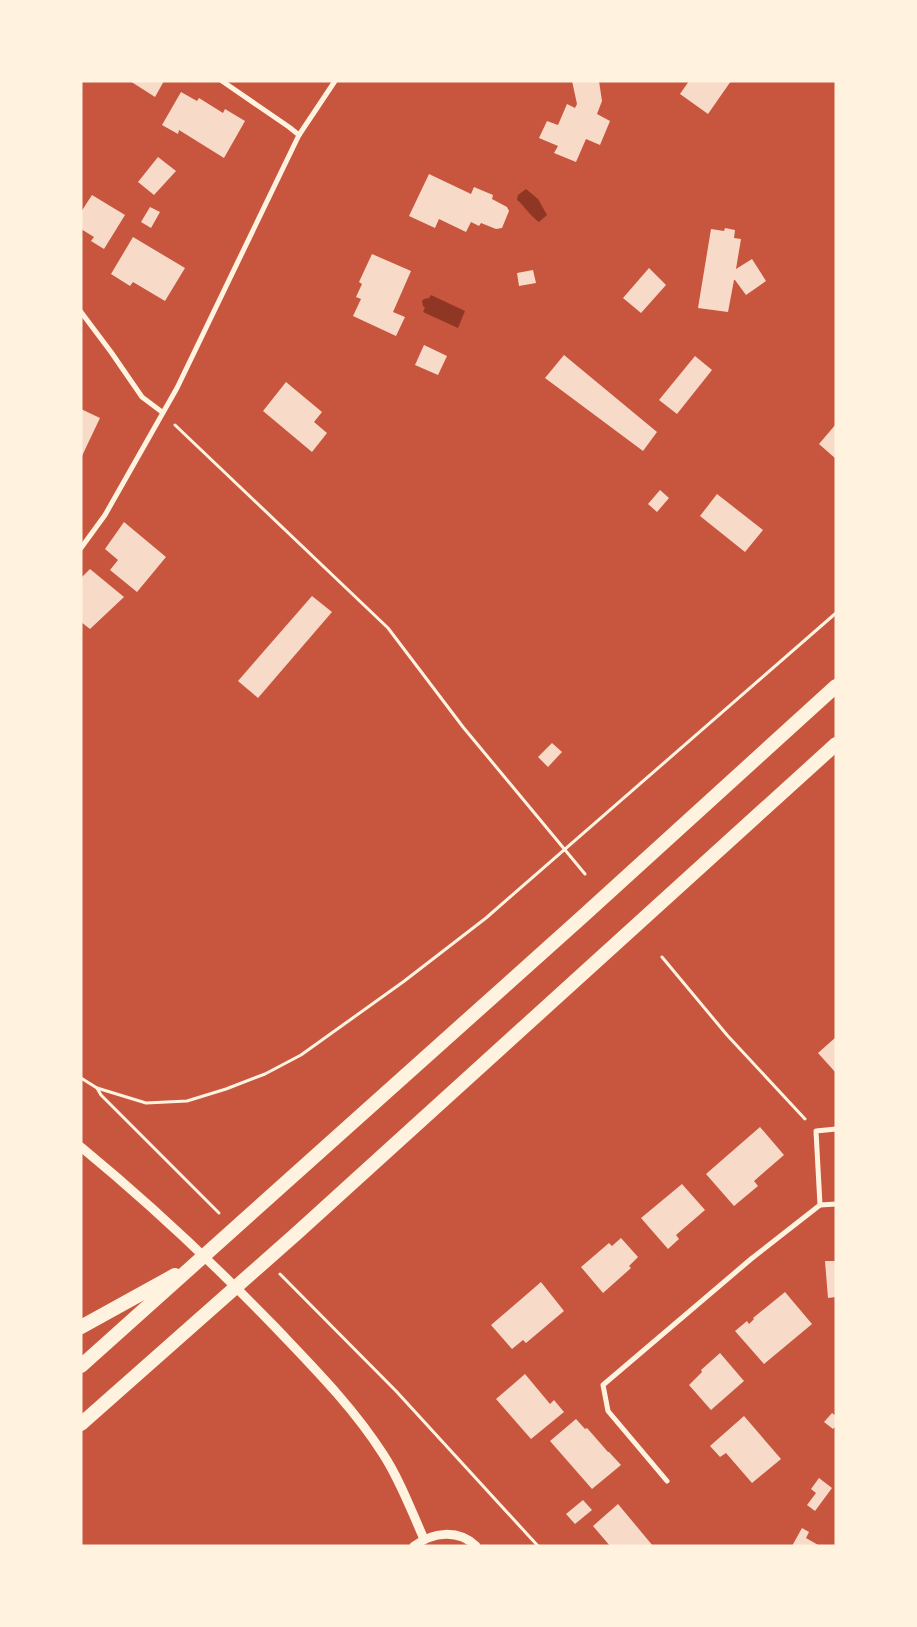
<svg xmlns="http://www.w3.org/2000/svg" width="917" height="1627" font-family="Lora,serif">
	<rect width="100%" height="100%" fill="#c8553d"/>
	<g fill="#8f3625">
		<path d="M526 189 538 199 547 215 539 222C530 216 523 204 517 200L518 195Z"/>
		<path d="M431 295 465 311 458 328 423 312 425 308 423 306 422 301 424 299 429 298Z"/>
	</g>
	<g fill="#f7dbc8">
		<path d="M130 81H164L155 97Z"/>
		<path d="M572 81H599L602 101 597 114 610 121 600 145 586 139 576 162 554 153 558 146 539 138 547 121 558 125 567 104 575 108 577 104Z"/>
		<path d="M689 81H731L708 114 680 94Z"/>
		<path d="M181 92 197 101 199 98 223 113 225 109 245 121 224 158 179 130 178 134 162 125Z"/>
		<path d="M158 157 176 171 154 195 138 182Z"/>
		<path d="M429 174 471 194 474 187 493 195 492 199 507 207 509 211 502 228 496 229 481 223 479 226 471 222 466 232 439 219 435 228 409 216Z"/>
		<path d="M92 195 125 215 104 249 91 241 94 237 81 229V212Z"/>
		<path d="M150 207 160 212 151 228 141 222Z"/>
		<path d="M725 228 735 230 734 238 741 239 736 269 752 259 766 281 746 295 735 280H734L728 312 698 308 711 229 724 231Z"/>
		<path d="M133 237 185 268 165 301 133 282 130 286 111 274Z"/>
		<path d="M372 254 411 271 393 312 405 317 396 336 353 316 361 299 356 297 362 284 359 282Z"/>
		<path d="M649 268 666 285 641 313 623 298Z"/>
		<path d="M533 270 536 283 519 286 517 273Z"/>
		<path d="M424 345 447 356 438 375 415 365Z"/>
		<path d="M564 355 657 432 643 451 545 378Z"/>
		<path d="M695 356 712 370 677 414 659 400Z"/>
		<path d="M286 382 322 412 314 422 327 433 312 452 263 411Z"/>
		<path d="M81 409 100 418 81 458Z"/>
		<path d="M836 424V459L819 444Z"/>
		<path d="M660 490 669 498 657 512 648 504Z"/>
		<path d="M717 494 763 530 745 552 700 516Z"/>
		<path d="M124 522 166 557 137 592 110 570 118 560 105 549Z"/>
		<path d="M90 569 124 597 90 629 81 622V578Z"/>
		<path d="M312 596 332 612 258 698 238 681Z"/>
		<path d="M552 743 562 752 548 767 538 757Z"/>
		<path d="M836 1037V1073L818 1053Z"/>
		<path d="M760 1127 784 1155 754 1181 758 1186 734 1206 706 1174Z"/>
		<path d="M682 1184 705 1210 676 1235 679 1239 668 1249 641 1218Z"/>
		<path d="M621 1238 638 1257 629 1266 631 1268 603 1293 581 1267 609 1243 612 1246Z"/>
		<path d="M825 1261H836V1297L828 1298Z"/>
		<path d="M541 1282 564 1311 526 1343 523 1340 512 1349 491 1325Z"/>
		<path d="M785 1292 812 1324 764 1364 735 1331 747 1321 749 1324 754 1319 753 1318Z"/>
		<path d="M720 1353 744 1381 711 1410 689 1385 702 1372 701 1370Z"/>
		<path d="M525 1374 550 1404 554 1400 564 1412 531 1439 496 1399Z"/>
		<path d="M832 1413 836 1416V1426L833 1429 824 1422Z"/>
		<path d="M744 1416 781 1459 752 1483 726 1453 720 1457 710 1446Z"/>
		<path d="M576 1419 585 1429 587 1428 608 1452H609L621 1465 592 1489 550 1441Z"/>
		<path d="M819 1478 832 1488 815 1511 807 1505 816 1493 811 1489Z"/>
		<path d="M583 1500 592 1510 575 1524 566 1514Z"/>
		<path d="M618 1504 653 1546H610L593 1526Z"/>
		<path d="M802 1528 809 1532 806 1538 820 1546H792Z"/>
	</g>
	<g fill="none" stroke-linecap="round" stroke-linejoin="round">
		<g stroke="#fff3e0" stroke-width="3">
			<path d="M175 425 388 628 463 727 585 874"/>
			<path d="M662 957 727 1035 805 1119"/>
			<path d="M81 1078 97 1088 146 1103 187 1101 226 1089 265 1074 301 1055 403 982 486 918 836 613"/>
			<path d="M97 1088 101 1095 219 1213"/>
			<path d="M280 1274 396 1391 538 1546"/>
		</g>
		<g stroke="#fff3e0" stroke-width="5">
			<path d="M222 81 289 127 299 135"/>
			<path d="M81 312 111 352 142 397 162 412"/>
			<path d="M81 548 105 515 177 388 299 135 335 81"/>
			<path d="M820 1205 836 1204"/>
			<path d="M667 1481 608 1411 603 1385 751 1259 820 1205 816 1131 836 1129"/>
		</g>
		<g stroke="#fff3e0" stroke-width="9">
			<path d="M81 1147C149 1203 214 1264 275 1327 313 1367 353 1407 383 1454 400 1480 411 1510 424 1539"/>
			<path d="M414 1546C433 1532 458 1529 476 1546"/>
		</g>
		<g stroke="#fff3e0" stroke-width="14">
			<path d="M81 1327 175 1275"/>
			<path d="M81 1366 582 917 836 686"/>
			<path d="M81 1424 297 1233 836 744"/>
		</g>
	</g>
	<rect width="917" height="1627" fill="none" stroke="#fff3e0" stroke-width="165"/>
</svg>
